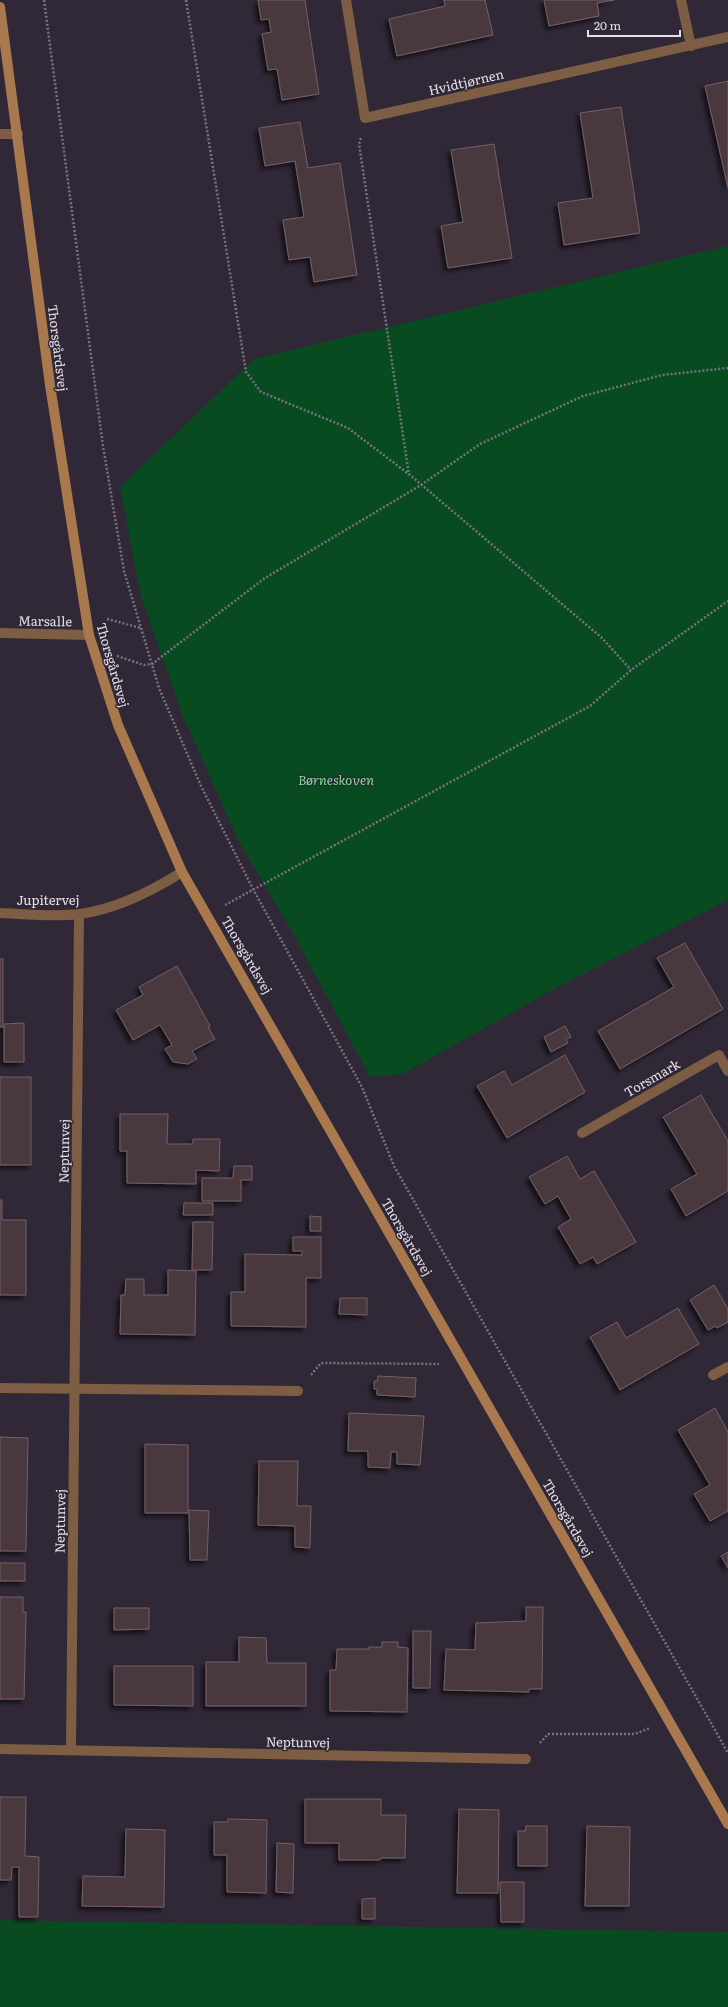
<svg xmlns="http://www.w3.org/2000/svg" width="728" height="2007" font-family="Literata,serif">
	<defs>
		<filter id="shadow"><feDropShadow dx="-3.5" dy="3.5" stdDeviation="2" flood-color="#0009"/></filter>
	</defs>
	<rect width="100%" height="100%" fill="#302837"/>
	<g fill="#084b21">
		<path d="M728 246V900L554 989 403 1074 370 1077 290 928 237 838 182 714 141 596 120 487 254 359Z"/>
		<path d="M0 1920 728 1932V2007H0Z"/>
	</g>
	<g fill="#49373d" stroke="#756067" filter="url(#shadow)">
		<path d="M258 0H305L319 94 282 100 277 69 268 70 262 34 271 32 269 19 261 20Z"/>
		<path d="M444 0H485L493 35 397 56 389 19 445 6Z"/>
		<path d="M544 0H614L597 3 599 16 549 26Z"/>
		<path d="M728 81V188L705 86Z"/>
		<path d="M621 107 640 233 564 245 558 203 593 198 580 113Z"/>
		<path d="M300 122 308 168 340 163 357 275 314 282 310 257 289 260 283 220 304 217 295 161 265 166 259 128Z"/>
		<path d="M494 144 512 258 448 268 441 226 463 222 451 150Z"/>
		<path d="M685 943 723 1009 620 1069 598 1031 674 987 657 958Z"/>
		<rect x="0" y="959" width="3" height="68"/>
		<path d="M177 966 210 1026 208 1027 215 1039 192 1051 197 1059 188 1064 173 1062 165 1049 172 1045 160 1025 133 1040 116 1010 143 995 139 987Z"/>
		<path d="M24 1023V1062H4V1024Z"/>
		<path d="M565 1026 571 1037 566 1039 568 1043 551 1052 544 1037Z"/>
		<path d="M565 1055 585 1092 507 1138 477 1086 504 1071 512 1085Z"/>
		<rect x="0" y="1077" width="31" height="88"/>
		<path d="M701 1095 728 1141V1191L686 1216 671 1189 697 1174 663 1117Z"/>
		<path d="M120 1114H168L167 1144H193V1139H220L219 1171 196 1170V1184L127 1183V1151H120Z"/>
		<path d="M567 1156 580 1179 594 1171 636 1242 597 1264 593 1257 580 1264 558 1227 571 1219 558 1196 545 1204 529 1177Z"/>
		<path d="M234 1166H252V1180H241V1201H202V1178H233Z"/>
		<path d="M0 1200H2V1220H26V1295H0Z"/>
		<path d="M184 1203H213V1215H183Z"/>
		<path d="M310 1216 321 1217V1231H310Z"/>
		<path d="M193 1222H213L212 1270H192Z"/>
		<path d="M293 1237H321V1278H306V1327L231 1326V1292H245V1254L302 1255V1251H293Z"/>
		<path d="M168 1270 196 1271 195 1335 120 1334 121 1295H125L126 1279H144V1295H168Z"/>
		<path d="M714 1285 728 1309V1322L717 1328 716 1326 708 1330 690 1300Z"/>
		<path d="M340 1298H367V1315L339 1314Z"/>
		<path d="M678 1308 699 1344 620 1390 590 1337 617 1322 626 1338Z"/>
		<path d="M378 1376 416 1378 415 1397 377 1395V1389H374V1381H377Z"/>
		<path d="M715 1408 728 1432V1511L710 1521 694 1494 710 1485 678 1430Z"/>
		<path d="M349 1413 424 1416 420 1465 397 1464V1452H391L390 1468 368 1467V1451H348Z"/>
		<path d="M0 1437 28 1438 26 1551H0Z"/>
		<path d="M145 1444 188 1445V1513H145Z"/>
		<path d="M259 1461H298L297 1506H311L310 1548 295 1547V1526L258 1525Z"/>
		<path d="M189 1510 209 1511 207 1560H190Z"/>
		<path d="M728 1552V1568L721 1556Z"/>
		<rect x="0" y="1563" width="25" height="18"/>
		<path d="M0 1597H23V1612H26L24 1699H0Z"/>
		<path d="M526 1607H543L542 1689H529V1692L444 1690 446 1649 475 1650 476 1623 526 1621Z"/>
		<path d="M114 1608H149V1629L114 1630Z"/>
		<path d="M413 1631H431L430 1688H413Z"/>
		<path d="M239 1637 266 1638 267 1663H306V1706H206V1662H239Z"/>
		<path d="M382 1642H398V1647L408 1648 407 1712 330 1711V1670H336L337 1649H369V1647H382Z"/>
		<path d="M114 1666H193V1706L114 1705Z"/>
		<path d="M0 1797H26L25 1856 39 1857 38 1917H19V1867H12L11 1880H0Z"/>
		<path d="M305 1799H381V1815H406L405 1858H381L380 1860H339V1843H305Z"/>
		<path d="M459 1809 499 1810 498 1893H457Z"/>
		<path d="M228 1819 267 1820 266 1893 227 1892V1855H214V1822H228Z"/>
		<path d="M526 1826H547V1866H518V1831H525Z"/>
		<path d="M587 1826 630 1827 629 1906H585Z"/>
		<path d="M126 1829 165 1830 164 1907 82 1906 83 1876 125 1877Z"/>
		<path d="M277 1843 294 1844 293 1893 276 1892Z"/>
		<path d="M500 1882H524V1922H501Z"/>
		<path d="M375 1898V1919H362V1899Z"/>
	</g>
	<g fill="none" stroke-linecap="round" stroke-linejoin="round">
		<g stroke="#78727f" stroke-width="2.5" stroke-dasharray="2 2" stroke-linecap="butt">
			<path d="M44 0 103 446 124 571 159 688 201 786 253 889 362 1087 394 1166 728 1753"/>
			<path d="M186 0 246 372 261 392 348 428 410 475 602 638 631 670"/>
			<path d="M361 138 359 144 409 475"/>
			<path d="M107 619 141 628"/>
			<path d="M117 656 144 665 152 664 265 578 421 485 480 444 583 396 662 375 728 368"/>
			<path d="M225 905 590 706 631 670 728 601"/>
			<path d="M311 1375 321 1363 439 1364"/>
			<path d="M540 1743 548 1734H635L650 1728"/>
		</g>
		<g stroke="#7d5d43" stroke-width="10">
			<path d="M346 0 365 118 728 37"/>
			<path d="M681 0 691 46"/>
			<path d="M0 134H18"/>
			<path d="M0 633 89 635"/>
			<path d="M0 913C25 914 56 917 80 914 116 909 152 891 182 872"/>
			<path d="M582 1133 719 1055 728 1071"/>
			<path d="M713 1375 728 1367"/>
			<path d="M0 1388 298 1391"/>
			<path d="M0 1749 526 1759"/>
			<path d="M71 1750 79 914"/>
		</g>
		<path stroke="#aa784d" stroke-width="10" d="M0 7 50 385 89 635 118 725 182 872 728 1824"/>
	</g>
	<g text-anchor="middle" stroke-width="3" stroke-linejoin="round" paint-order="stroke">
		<g font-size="13" fill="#e4dfe9" stroke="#302837">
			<text transform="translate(466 82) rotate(-13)" y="5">Hvidtjørnen</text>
			<text transform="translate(58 348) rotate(83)" y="5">Thorsgårdsvej</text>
			<text transform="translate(45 621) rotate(1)" y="5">Marsalle</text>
			<text transform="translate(113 665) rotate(74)" y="5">Thorsgårdsvej</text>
			<text x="48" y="905">Jupitervej</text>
			<text transform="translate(247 955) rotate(60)" y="5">Thorsgårdsvej</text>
			<text transform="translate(652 1078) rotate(-30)" y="5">Torsmark</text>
			<text transform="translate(64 1151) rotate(-89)" y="5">Neptunvej</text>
			<text transform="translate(407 1237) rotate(60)" y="5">Thorsgårdsvej</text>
			<text transform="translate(568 1518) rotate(60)" y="5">Thorsgårdsvej</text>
			<text transform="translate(60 1521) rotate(-89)" y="5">Neptunvej</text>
			<text transform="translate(298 1742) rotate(1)" y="5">Neptunvej</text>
		</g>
		<g font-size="13" font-style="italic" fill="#75e591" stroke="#302837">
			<text x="336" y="785">Børneskoven</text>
		</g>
	</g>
	<path d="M588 30v6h92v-6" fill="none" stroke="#e4dfe9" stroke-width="2"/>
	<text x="594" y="30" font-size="12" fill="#e4dfe9" stroke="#302837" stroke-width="3" paint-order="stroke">20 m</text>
</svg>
